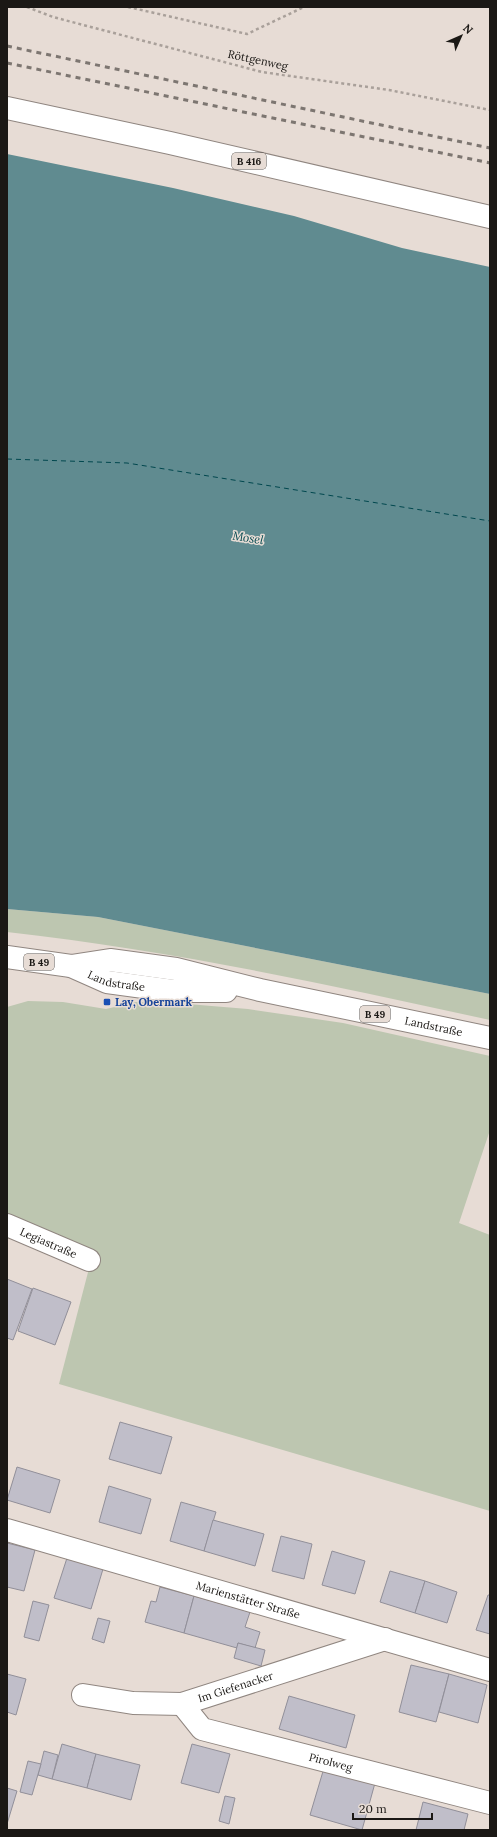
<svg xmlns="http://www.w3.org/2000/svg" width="497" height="1837" font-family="Lora,serif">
	<rect width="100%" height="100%" fill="#e7dcd5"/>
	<g fill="#bdc6b0">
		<path d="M7 909 98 917 490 994V1020C330 985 170 950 7 932Z"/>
		<path d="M28 1001 63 1002 106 1009 136 1002H163L248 1009 343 1023 490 1056V1130L459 1223 490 1235V1511L59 1384 93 1253 7 1216V1007Z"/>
	</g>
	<path fill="#608b90" d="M7 154 173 188 294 216 402 248 490 267V994L98 917 7 909Z"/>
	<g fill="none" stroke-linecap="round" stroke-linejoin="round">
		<path stroke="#00474e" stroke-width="1" stroke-dasharray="5 4" stroke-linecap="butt" d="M7 459 127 463 490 521"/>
	</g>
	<g fill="#c0bec9" stroke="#918f99">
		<path d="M7 1279 32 1289 13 1340 7 1338Z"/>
		<path d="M33 1288 71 1302 55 1345 18 1331Z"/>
		<path d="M120 1422 172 1437 161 1474 109 1459Z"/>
		<path d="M17 1467 60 1480 50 1513 7 1500Z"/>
		<path d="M109 1486 151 1499 141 1534 99 1522Z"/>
		<path d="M181 1502 216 1512 204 1551 170 1541Z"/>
		<path d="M213 1520 264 1534 255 1566 204 1551Z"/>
		<path d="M281 1536 312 1544 304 1579 272 1571Z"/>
		<path d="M7 1543 35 1550 24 1591 7 1587Z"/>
		<path d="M332 1551 365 1561 355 1594 322 1585Z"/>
		<path d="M67 1558 103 1569 91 1609 54 1598Z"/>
		<path d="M390 1571 425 1581 415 1613 380 1602Z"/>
		<path d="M425 1581 457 1592 447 1623 415 1613Z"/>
		<path d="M160 1587 194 1596 184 1633 145 1622 151 1601 156 1602Z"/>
		<path d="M488 1595H490V1634L476 1630Z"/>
		<path d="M194 1596 250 1612 245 1627 260 1632 255 1648 238 1643 237 1648 184 1633Z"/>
		<path d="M33 1601 49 1605 39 1641 24 1637Z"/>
		<path d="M98 1618 110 1621 104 1643 92 1639Z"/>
		<path d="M238 1643 265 1650 261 1666 234 1658Z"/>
		<path d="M411 1665 449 1674 436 1722 399 1712Z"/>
		<path d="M7 1674 26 1679 16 1715 7 1712Z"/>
		<path d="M449 1674 487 1685 478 1723 439 1712Z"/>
		<path d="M289 1696 355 1715 346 1748 279 1729Z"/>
		<path d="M62 1744 96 1754 87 1788 52 1779Z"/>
		<path d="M192 1744 230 1754 219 1793 181 1783Z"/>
		<path d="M44 1751 58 1755 52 1779 38 1775Z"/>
		<path d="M96 1754 140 1765 131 1800 87 1788Z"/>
		<path d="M28 1761 41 1764 32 1795 20 1792Z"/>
		<path d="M324 1768 375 1783 362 1830 310 1815Z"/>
		<path d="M7 1788 17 1791 7 1824Z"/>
		<path d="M225 1796 235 1798 229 1824 219 1821Z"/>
		<path d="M423 1802 468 1814 464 1830H416Z"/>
	</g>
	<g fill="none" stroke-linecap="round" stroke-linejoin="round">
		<g stroke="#908680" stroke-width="24">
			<g id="minor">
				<path id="s1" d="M7 1225 89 1260"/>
				<path id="s2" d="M7 1530 490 1670"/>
				<path id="s3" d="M83 1695 133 1703 182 1704 385 1639"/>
				<path id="s4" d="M182 1704 202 1729 490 1803"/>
			</g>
		</g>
		<g stroke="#908680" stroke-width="24">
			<g id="major">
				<path d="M7 108 170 143 490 217"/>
				<path id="s5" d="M7 957 71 966 107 982 173 991H226"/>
				<path id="s6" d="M71 966 110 960 176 969 260 990 490 1038"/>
			</g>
		</g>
		<g stroke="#a9a09a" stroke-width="2.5" stroke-dasharray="3 3" stroke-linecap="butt">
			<path d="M27 7 53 17 262 72 389 90 490 110"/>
			<path d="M128 7 247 34 304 7"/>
		</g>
		<use href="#minor" stroke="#fff" stroke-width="22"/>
		<use href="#major" stroke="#fff" stroke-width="22"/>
		<g stroke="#7d7671" stroke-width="3" stroke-dasharray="5 5" stroke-linecap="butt">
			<path d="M7 46 490 148"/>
			<path d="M7 63 490 163"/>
		</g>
	</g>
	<rect fill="#1a4fb4" stroke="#e7dcd5" stroke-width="1.5" x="103" y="998" width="8" height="8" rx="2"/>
	<g text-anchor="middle" stroke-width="3" stroke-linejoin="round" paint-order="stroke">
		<g fill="#e7dcd5" stroke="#58534f" stroke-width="1">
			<rect x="232" y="153" width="34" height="16" rx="3"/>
			<rect x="24" y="954" width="30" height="16" rx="3"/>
			<rect x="360" y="1006" width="30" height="16" rx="3"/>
		</g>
		<g font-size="10" font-weight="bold" fill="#1b1815">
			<text x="249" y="165">B 416</text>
			<text x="39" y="966">B 49</text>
			<text x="375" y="1018">B 49</text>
		</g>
		<g font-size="11" fill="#1b1815" stroke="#e7dcd5">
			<text transform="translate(258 60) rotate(12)" y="4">Röttgenweg</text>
			<text dy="4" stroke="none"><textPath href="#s5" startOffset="113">Landstraße</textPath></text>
			<text dy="4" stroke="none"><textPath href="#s6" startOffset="370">Landstraße</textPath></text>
			<text dy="4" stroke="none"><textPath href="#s1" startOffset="45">Legiastraße</textPath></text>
			<text dy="4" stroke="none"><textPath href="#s2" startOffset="251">Marienstätter Straße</textPath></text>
			<text dy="4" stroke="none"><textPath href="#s3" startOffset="156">Im Giefenacker</textPath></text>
			<text dy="4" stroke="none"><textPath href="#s4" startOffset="165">Pirolweg</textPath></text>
		</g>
		<g font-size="11" font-weight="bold" fill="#164399" stroke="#e7dcd5" text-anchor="start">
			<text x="115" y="1006">Lay, Obermark</text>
		</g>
		<g font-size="12" font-style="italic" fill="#00474e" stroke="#e7dcd5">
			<text transform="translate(248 538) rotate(9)" y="4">Mosel</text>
		</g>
	</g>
	<rect width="497" height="1837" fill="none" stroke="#1b1815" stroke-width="16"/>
	<g transform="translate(461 36) rotate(45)" stroke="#e7dcd5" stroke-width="3" paint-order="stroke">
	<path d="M0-3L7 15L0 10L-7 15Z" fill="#1b1815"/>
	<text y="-6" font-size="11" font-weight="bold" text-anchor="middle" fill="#1b1815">N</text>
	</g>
	<path d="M353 1813v6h79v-6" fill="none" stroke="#1b1815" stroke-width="2"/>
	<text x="359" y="1813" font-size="12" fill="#1b1815" stroke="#e7dcd5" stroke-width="3" paint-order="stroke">20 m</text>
</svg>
